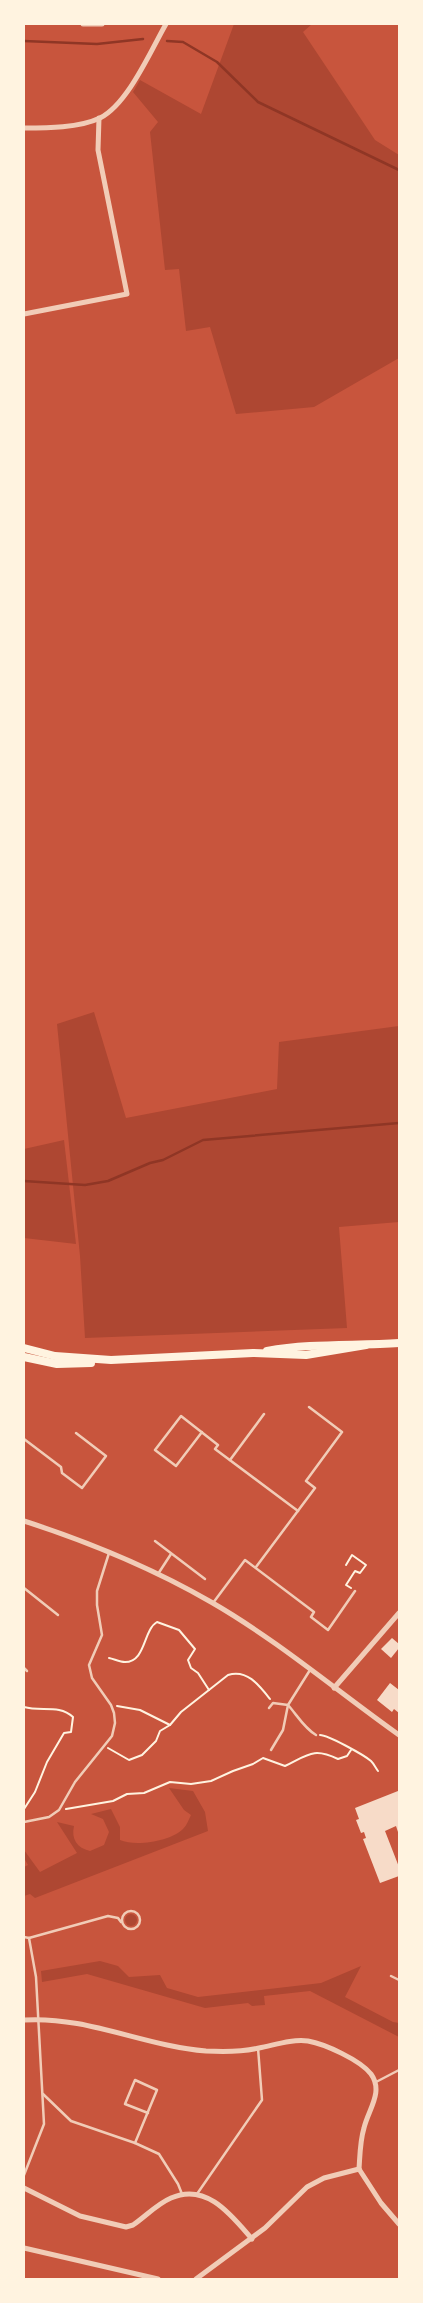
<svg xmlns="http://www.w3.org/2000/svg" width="423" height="2303" font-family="'Public Sans',sans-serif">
	<rect width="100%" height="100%" fill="#c8553d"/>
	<g fill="#ae4732">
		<path d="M234 24H312L303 32 375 140 399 155V358L314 407 236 414 210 327 186 331 179 269 165 270 150 132 158 122 133 92 140 80 201 114Z"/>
		<path d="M94 1012 126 1118 277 1089 279 1042 399 1026V1222L339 1227 347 1328 85 1338 80 1256 57 1024Z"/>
		<path d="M64 1140 76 1244 24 1238V1149Z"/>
		<path d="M169 1788 193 1791 205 1812 208 1831 35 1898 30 1894 24 1896V1867L28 1865 24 1858V1850L40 1872 77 1853 57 1822 74 1826C71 1839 77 1848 90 1851L104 1845 109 1832 103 1819 91 1814 111 1809 120 1827V1840C136 1847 171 1841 183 1829 187 1825 189 1819 191 1815L184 1810Z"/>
		<circle cx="131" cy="1920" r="6"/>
		<path d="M100 1961 118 1966 129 1977 160 1975 167 1988 198 1997 321 1983 361 1966 345 1997 393 2022 399 2023V2037L310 1991 264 1996 265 2005 252 2006 248 2003 205 2008 87 1974 42 1982 41 1971Z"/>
	</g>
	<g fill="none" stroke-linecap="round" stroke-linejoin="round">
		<g stroke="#8f3625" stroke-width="2.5">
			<path d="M24 41 97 44 143 39"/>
			<path d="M167 41 183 42 217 62 258 102 399 170"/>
			<path d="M24 1181 85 1185 108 1181 150 1163 163 1160 203 1140 399 1123"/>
		</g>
	</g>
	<g fill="#f7dbc8">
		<path d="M392 1638 399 1644V1648L391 1658 381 1649Z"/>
		<path d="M390 1683 399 1690V1713L394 1709 392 1712 377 1700Z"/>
		<path d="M398 1791 399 1835 396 1826 385 1831 399 1867V1876L380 1883 363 1839 366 1838 364 1832 361 1833 356 1820 359 1819 355 1808Z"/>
	</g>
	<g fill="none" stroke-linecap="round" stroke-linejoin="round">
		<g stroke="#fff3e0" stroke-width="2">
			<path d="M346 1565 352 1555 366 1565 360 1573 355 1571 346 1585 351 1588"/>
			<path d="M109 1658C114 1659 120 1662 125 1662 146 1662 143 1630 157 1622L179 1630 195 1649 188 1660 191 1668 198 1673 209 1690"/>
			<path d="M117 1706 140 1710 170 1725"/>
			<path d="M24 1707C41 1712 59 1704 73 1717L71 1732 64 1733 47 1762 35 1792 24 1809"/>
			<path d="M320 1735C328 1735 364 1755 371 1761 374 1764 375 1767 378 1771"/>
			<path d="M108 1748 129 1760 142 1755 156 1741 160 1731 170 1725 181 1712 228 1675C247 1669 259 1685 270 1699"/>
			<path d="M66 1809 113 1801 127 1794 144 1793 170 1782 191 1784 211 1781 233 1771 253 1764 263 1758 285 1766C308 1755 313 1747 338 1759L347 1756 351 1750"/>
		</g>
		<g stroke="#f1ccb7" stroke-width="2.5">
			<path d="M202 1432 176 1466 155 1450 181 1416 218 1445 215 1449 298 1511"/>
			<path d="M24 1439 61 1467 62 1473 82 1488 106 1456 76 1433"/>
			<path d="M230 1460 264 1414"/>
			<path d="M155 1541 205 1579"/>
			<path d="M256 1567 315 1488 306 1481 342 1432 309 1407"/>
			<path d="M158 1574 171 1554"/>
			<path d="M24 1588 58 1615"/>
			<path d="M213 1603 245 1560 314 1612 311 1617 328 1630 355 1591"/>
			<path d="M24 1668 27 1671"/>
			<path d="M269 1708 273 1703 288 1705C297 1715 304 1728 316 1735"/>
			<path d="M271 1750 283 1730 288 1705 310 1670"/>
			<path d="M24 1822 49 1817 59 1810 75 1782 112 1736 115 1723 114 1713 111 1705 92 1678 89 1665 102 1635 97 1605V1591L109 1553"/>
			<circle cx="131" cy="1920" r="9"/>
			<path d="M24 1937 29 1938 108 1916 118 1918 121 1922"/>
			<path d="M391 1976 399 1980"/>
			<path d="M376 2082 399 2070"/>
			<path d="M43 2094 71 2121 135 2143 159 2154 178 2184 182 2194"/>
			<path d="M135 2143 157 2090 135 2080 125 2104 148 2113"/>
			<path d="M24 2175 44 2124 36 1977 29 1938"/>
			<path d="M197 2194 262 2100 258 2048"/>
		</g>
		<g stroke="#f1ccb7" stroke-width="5">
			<path d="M83 24H102"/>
			<path d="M24 128C47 128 79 128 100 118 128 104 151 50 166 24"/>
			<path d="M24 314 127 294 98 150 99 118"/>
			<path d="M24 1521C89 1542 152 1568 211 1602 277 1640 337 1691 399 1735"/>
			<path d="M334 1688 399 1613"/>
			<path d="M24 2020C87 2016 144 2046 206 2051 224 2052 242 2052 259 2048 275 2045 291 2039 308 2041 325 2044 360 2060 371 2074 384 2092 368 2110 364 2128 360 2141 360 2155 359 2169"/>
			<path d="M359 2169 381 2203 399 2224"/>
			<path d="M24 2188 80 2216 126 2227 133 2225C146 2216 157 2204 171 2198 207 2182 232 2216 252 2239"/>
			<path d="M24 2248 158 2279"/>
			<path d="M196 2279 265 2228 307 2187 324 2178 359 2169"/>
		</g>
		<g stroke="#fff3e0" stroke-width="8">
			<path d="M24 1348 55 1356 111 1360 253 1353 306 1355 366 1345"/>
			<path d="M267 1351C311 1343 355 1346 399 1343"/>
			<path d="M24 1357 57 1364 91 1363"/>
		</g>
	</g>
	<rect width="423" height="2303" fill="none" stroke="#fff3e0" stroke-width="50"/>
</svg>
